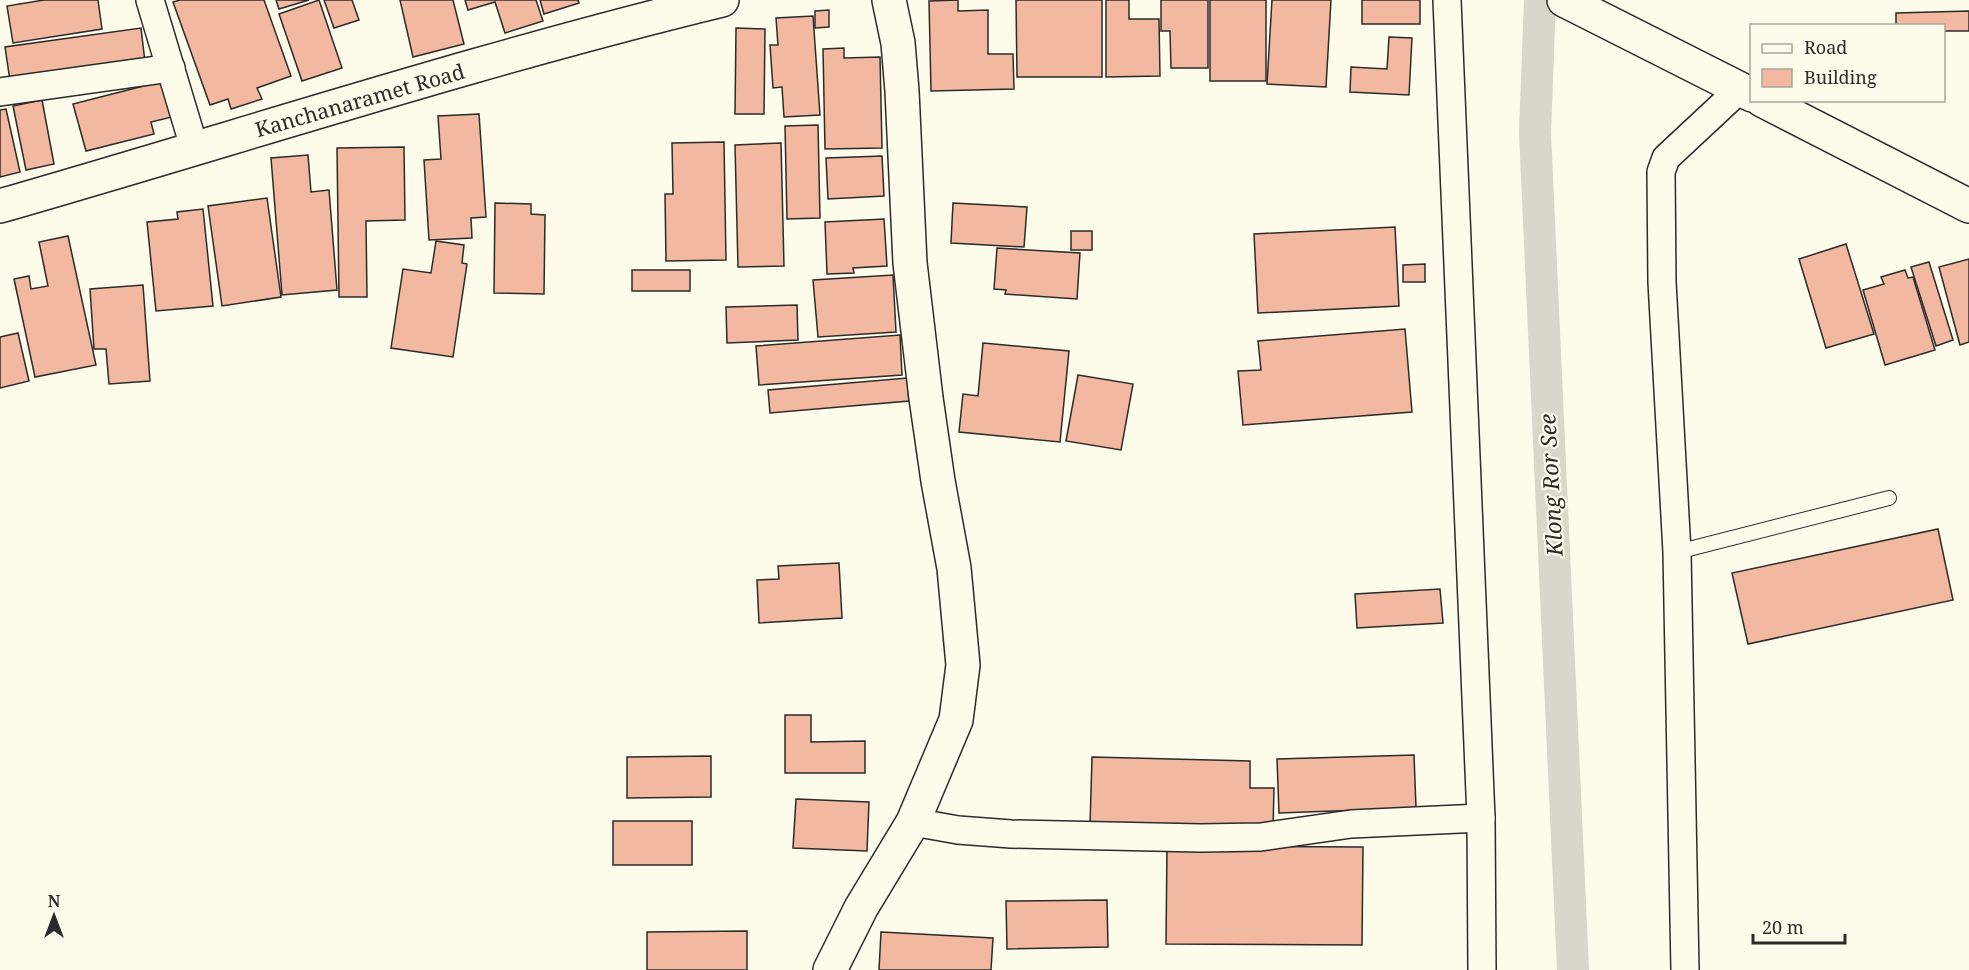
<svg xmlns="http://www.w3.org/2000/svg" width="1969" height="970" font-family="'Noto Serif',serif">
	<rect width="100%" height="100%" fill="#fdfbea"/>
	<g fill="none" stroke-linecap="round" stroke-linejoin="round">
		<path stroke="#d8d7c9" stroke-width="32" d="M1540 0 1535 133 1573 970"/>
	</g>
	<g fill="#f2b8a0" stroke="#2b2b2b" stroke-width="1.5">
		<path d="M44 0H98L102 29 13 43 7 6Z"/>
		<path d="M180 0H264L291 76 257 88 262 99 231 109 228 99 210 105 173 2Z"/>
		<path d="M276 0H309L279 9Z"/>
		<path d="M319 0 342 68 302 81 279 14Z"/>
		<path d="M324 0H352L359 20 334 28Z"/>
		<path d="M400 0H453L464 44 413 57Z"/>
		<path d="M465 0H536L543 21 505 33 495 2 468 10Z"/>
		<path d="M540 0H578L579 3 544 14Z"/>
		<path d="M958 0V11L988 10V54H1013L1014 89 931 91 929 1Z"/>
		<path d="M1016 0H1102V77H1017Z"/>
		<path d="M1106 0H1129V19H1159L1160 76 1106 77Z"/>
		<path d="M1161 0H1208V68H1171L1170 31H1161Z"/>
		<rect x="1210" y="0" width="56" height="81"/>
		<path d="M1272 0H1331L1326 87 1267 84Z"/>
		<rect x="1362" y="0" width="58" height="24"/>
		<path d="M829 10V27L815 28V11Z"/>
		<path d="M1969 11V31H1944V26H1896V13Z"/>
		<path d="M813 16 820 115 784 117 782 87 773 88 770 45H778L776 18Z"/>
		<path d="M141 28 145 62 10 81 5 47Z"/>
		<path d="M736 28 765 29 764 114H735Z"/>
		<path d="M1389 37 1412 38 1409 95 1350 92 1351 67 1387 69Z"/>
		<path d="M844 48V58L880 57 882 148 825 149 823 49Z"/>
		<path d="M167 80 176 116 151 122 154 134 86 151 73 104Z"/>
		<path d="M42 100 54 164 26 170 13 106Z"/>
		<path d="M6 109 20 172 0 177V110Z"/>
		<path d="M479 114 486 217 471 218 472 238 429 240 424 160 441 159 438 116Z"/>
		<path d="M818 125 820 218 787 219 785 126Z"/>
		<path d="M724 142 726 260 666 261 665 194H673L672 143Z"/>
		<path d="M781 143 784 266 738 267 735 145Z"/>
		<path d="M404 147 405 220 366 221 367 297H339L337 148Z"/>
		<path d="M308 155 311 192 329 190 337 290 282 295 271 158Z"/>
		<path d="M882 156 884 196 828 199 826 158Z"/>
		<path d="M267 198 281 297 222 306 208 206Z"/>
		<path d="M495 203 531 204V214L545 215 544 294 494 293Z"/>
		<path d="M953 203 1027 207 1024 247 951 243Z"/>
		<path d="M203 209 213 306 156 311 147 222 178 219 177 212Z"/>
		<path d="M884 219 887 266 853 268 854 273 827 274 825 222Z"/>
		<path d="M1395 227 1399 306 1258 313 1254 234Z"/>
		<rect x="1071" y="231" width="21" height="19"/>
		<path d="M68 236 96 365 35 377 14 279 29 276 31 289 48 286 39 242Z"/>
		<path d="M436 241 464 245 462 263 467 264 453 357 391 348 403 269 431 273Z"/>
		<path d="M1846 244 1874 334 1826 348 1799 259Z"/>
		<path d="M997 248 1080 253 1077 299 1005 294 1006 290 994 289Z"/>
		<path d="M1969 259V342L1960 345 1939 267Z"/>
		<path d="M1929 262 1953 340 1936 346 1911 267Z"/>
		<path d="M1425 264V282H1403V265Z"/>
		<rect x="632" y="270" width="58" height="21"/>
		<path d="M1905 270 1908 278 1913 277 1935 350 1885 365 1863 290 1884 284 1881 277Z"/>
		<path d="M893 275 896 332 818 337 813 280Z"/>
		<path d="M143 285 150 381 109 384 106 349H94L90 289Z"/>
		<path d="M797 305 798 340 727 343 726 307Z"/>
		<path d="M1405 329 1412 412 1243 425 1238 371 1261 370 1258 341Z"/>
		<path d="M18 333 29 381 0 388V337Z"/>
		<path d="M900 335 902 375 759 385 756 346Z"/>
		<path d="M983 343 1069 351 1060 442 959 432 963 394 978 396Z"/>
		<path d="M1078 375 1133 384 1121 450 1066 441Z"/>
		<path d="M907 378 909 401 770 413 768 390Z"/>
		<path d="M1938 529 1953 600 1748 644 1732 573Z"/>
		<path d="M839 563 842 618 759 623 757 580 779 579 778 566Z"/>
		<path d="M1440 589 1443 623 1357 628 1355 594Z"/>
		<path d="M785 715H811V742L865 741V773H785Z"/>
		<path d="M1414 755 1416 808 1279 813 1277 759Z"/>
		<path d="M711 756V797L627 798V757Z"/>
		<path d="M1092 757 1250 761V788H1274L1273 830 1090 825Z"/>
		<path d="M796 799 869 802 867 851 793 848Z"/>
		<rect x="613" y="821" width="79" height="44"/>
		<path d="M1167 846 1363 847 1362 945 1166 944Z"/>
		<path d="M1107 900 1108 947 1007 949 1006 901Z"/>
		<path d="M747 931V970H647V932Z"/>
		<path d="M881 932 993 938 991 970H879Z"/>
	</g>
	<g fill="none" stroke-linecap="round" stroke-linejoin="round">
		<g stroke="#2b2b2b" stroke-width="16">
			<path id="service" d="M1677 552 1889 498"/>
		</g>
		<g stroke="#2b2b2b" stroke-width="30">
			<g id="minor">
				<path d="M150 0 195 150"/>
				<path d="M1447 0 1481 818 1482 970"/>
				<path d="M0 92 171 68"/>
				<path d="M913 822 958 830 1011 834 1201 838 1261 837 1351 824 1481 818"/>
				<path d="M1685 970 1677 552 1662 282 1661 172 1666 158 1740 89"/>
			</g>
		</g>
		<g stroke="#2b2b2b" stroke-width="36">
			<g id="tertiary">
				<path d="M1564 0 1752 95"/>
				<path d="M1762 100 1969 206"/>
				<path d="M0 206C240 137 479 59 722 0"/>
				<path d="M830 970 861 908 913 822 956 720 963 665 954 568 938 481 926 398 910 263 902 91 898 43 889 0"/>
			</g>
		</g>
		<use href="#service" stroke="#fdfbea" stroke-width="14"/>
		<use href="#minor" stroke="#fdfbea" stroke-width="27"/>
		<use href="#tertiary" stroke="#fdfbea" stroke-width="33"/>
	</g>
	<g text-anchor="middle" stroke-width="4.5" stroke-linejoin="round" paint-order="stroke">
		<g font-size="21" fill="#2b2b2b" stroke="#fdfbea">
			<text transform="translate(360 101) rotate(-16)" y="7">Kanchanaramet Road</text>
		</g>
		<g font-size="22" font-style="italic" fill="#2b2b2b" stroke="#fdfbea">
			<text transform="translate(1551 485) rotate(-93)" y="8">Klong Ror See</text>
		</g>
	</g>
	<rect x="1750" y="24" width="195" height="78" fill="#fdfbea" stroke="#a9a89e" stroke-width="1.5"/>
	<rect x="1762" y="44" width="30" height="9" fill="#fdfbea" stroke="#a9a89e" stroke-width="1.5"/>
	<text x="1804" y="54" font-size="18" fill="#2b2b2b">Road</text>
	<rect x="1762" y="69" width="30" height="18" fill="#f2b8a0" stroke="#a9a89e" stroke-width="1.5"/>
	<text x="1804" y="84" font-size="18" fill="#2b2b2b">Building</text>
	<g transform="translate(54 916)" stroke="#fdfbea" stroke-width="4.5" paint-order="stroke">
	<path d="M0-4.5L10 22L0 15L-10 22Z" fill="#2b2b2b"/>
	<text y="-9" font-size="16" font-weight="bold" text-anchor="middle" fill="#2b2b2b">N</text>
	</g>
	<path d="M1753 934v9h92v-9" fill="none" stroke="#2b2b2b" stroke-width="3"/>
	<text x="1762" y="934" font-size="18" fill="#2b2b2b" stroke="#fdfbea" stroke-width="4.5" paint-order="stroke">20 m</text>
</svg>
